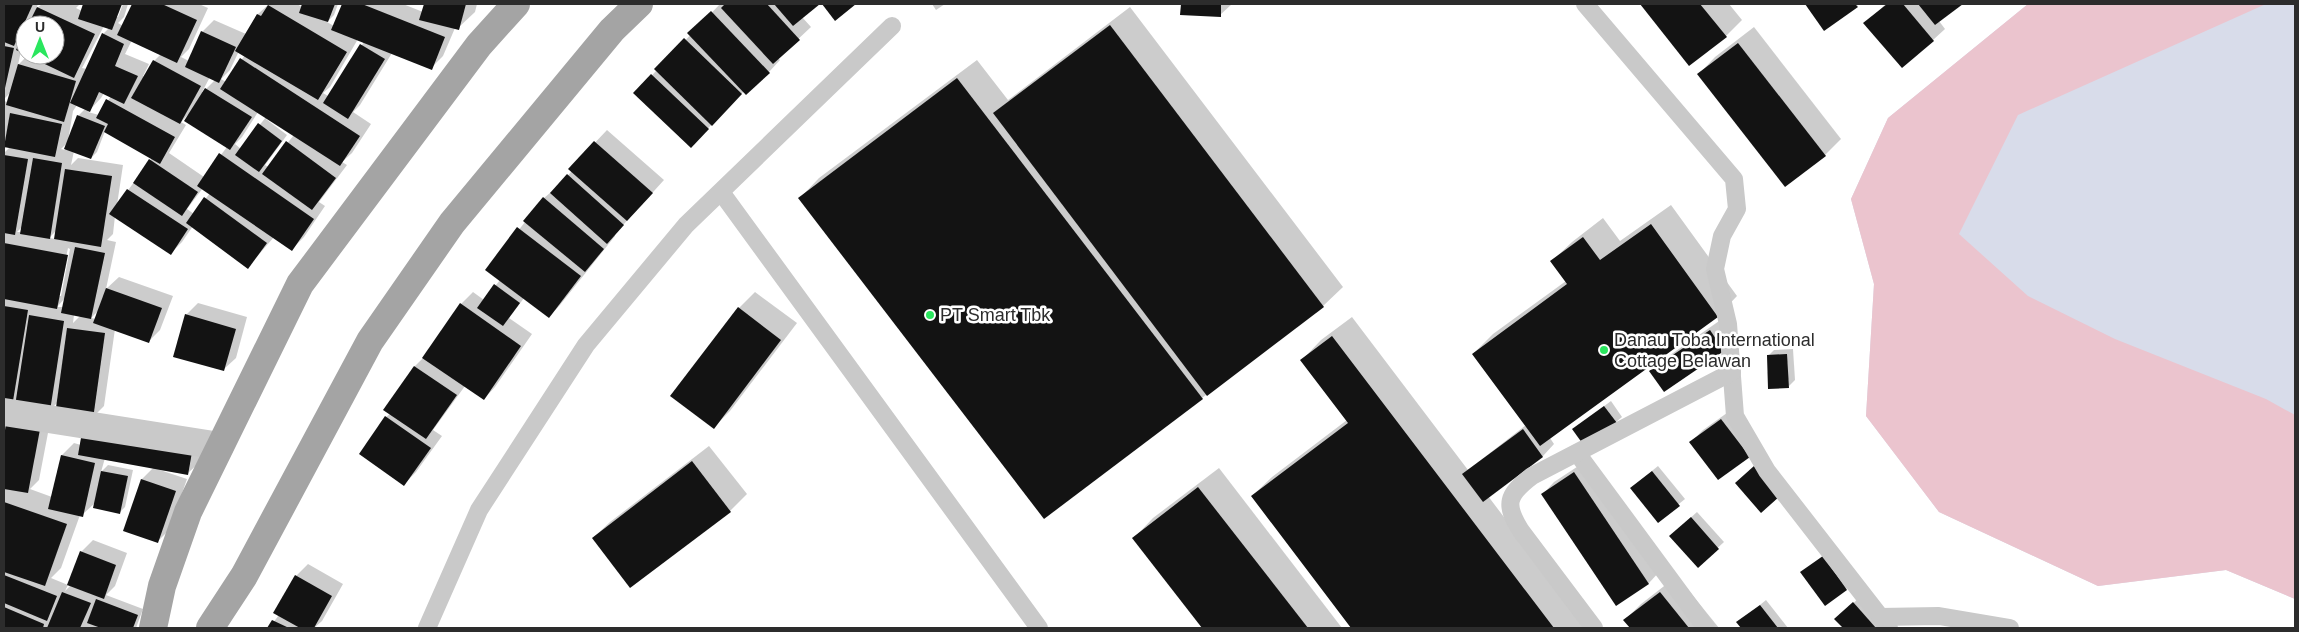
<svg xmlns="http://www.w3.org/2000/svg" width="2299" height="632" font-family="Arial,sans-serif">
	<rect width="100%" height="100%" fill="#fff"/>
	<path fill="#d8dcea" d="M2028 4H2295V599L2226 570 2098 586 1939 512 1866 416 1874 284 1851 199 1888 118Z"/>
	<path fill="#ebc4ce" d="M2028 4H2266L2018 115 1959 234 2028 296 2115 339 2266 399 2295 415V599L2226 570 2098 586 1939 512 1866 416 1874 284 1851 199 1888 118Z"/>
	<g fill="#0003" fill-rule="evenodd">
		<path d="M4 4H38L36 9 42 4H80L76 8 82 11 85 4H120L116 17H118L123 4H128L124 17 118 23 123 26 134 4H199L208 8 189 49 181 57 189 61 202 32 214 20 246 34 258 14 269 4H297L302 7 303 4H338L334 15 327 22 334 26 343 4H403L423 12 425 4H477L475 12 458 28H455L443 56 431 68 392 53 360 105 353 112 371 124 352 153 342 162 347 165 319 202 325 206 304 237 292 249 274 237 248 267 193 226 182 242 171 253 115 216 113 234 107 240 116 242 106 289 119 277 173 296 160 330 148 342 115 329 104 406 92 418 58 402 48 412H52L39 480 30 489 52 497 62 455 74 443 81 445 203 441 200 462 188 473 160 470 187 479 169 530 158 541 142 479 154 467 105 458 101 472 108 465 133 470 125 507 119 513 96 502 82 515H80L61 568 51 578 68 585 65 591 71 585 81 552 93 540 127 553 115 586 106 595 143 609 136 628H4V101L8 102 11 92 4 99ZM25 25H55V55H28L18 65 21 51 25 53ZM104 26 109 28 103 34 87 69 82 68ZM358 39 364 42 328 96 323 93 330 87ZM132 40 161 54 154 61 145 77 143 76 149 64 125 54ZM239 51 245 55 226 82 221 79 230 70ZM210 77 215 80 203 92H202ZM104 93 111 96 99 115 88 112 101 98ZM77 105 85 109 78 116 68 141 73 111ZM258 112 266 117 241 149 235 144 242 137ZM189 114 227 147 204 177 169 153 186 125 181 122ZM267 118 294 135 268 167 265 165 287 135 266 119ZM105 131 152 158 117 205 123 165 78 158 71 165 74 151 91 158 97 152ZM68 142 65 150 61 149ZM7 146 10 147 4 153 5 148ZM203 188 210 193 194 214 187 209ZM23 226 22 232H17ZM57 230 56 239 49 238ZM68 248 70 249 61 296H58ZM65 298 64 307H57ZM99 310 96 319 91 318ZM74 315 80 316 73 323Z"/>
		<path d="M720 4H818L802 17 811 27 778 58 780 60 769 72 744 91 691 146 635 93Z"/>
		<path d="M932 4H945L936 10Z"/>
		<path d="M1182 4H1232L1220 15 1181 14Z"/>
		<path d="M1642 4H1729L1742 20 1726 36 1689 64Z"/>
		<path d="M1808 4H1859L1857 6Z"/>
		<path d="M1886 4H1961L1939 21 1945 29 1933 40 1865 23Z"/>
		<path d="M1130 7 1343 287 1323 306 1202 398 800 198 819 178 977 60 1008 100Z"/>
		<path d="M1754 27 1841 139 1825 155 1699 74 1715 57Z"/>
		<path d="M607 130 664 180 614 235 615 236 560 305 549 317 524 298 509 318 532 334 495 387 484 399 465 386 433 430 442 436 416 472 404 484 386 417 391 413 415 366 426 355 461 304 473 292 484 300 500 280 487 270 544 198 557 187 572 171 570 169Z"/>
		<path d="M1671 205 1737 296 1718 316 1550 438 1554 444 1543 456 1488 496 1588 628H1352L1252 496 1272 477 1347 420 1302 360 1321 340 1352 317 1468 470 1526 425 1473 354 1493 334 1566 281 1552 261 1572 242 1603 218 1620 241Z"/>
		<path d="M755 292 797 323 730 411 714 427 739 308Z"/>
		<path d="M198 303 247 317 236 358 224 369 186 315Z"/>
		<path d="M1722 319 1723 350 1651 372 1663 360Z"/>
		<path d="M1793 349 1795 380 1789 386 1768 356 1774 350Z"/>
		<path d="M1611 401 1622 417 1616 422 1573 429Z"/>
		<path d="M1734 408 1749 456 1691 442 1703 430Z"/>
		<path d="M709 446 747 494 730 511 631 587 593 538 610 522Z"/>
		<path d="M1586 461 1660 571 1649 583 1617 604 1543 494 1554 482Z"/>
		<path d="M1658 466 1685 499 1658 521 1631 488Z"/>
		<path d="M1219 468 1342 628H1204L1134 538 1153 518Z"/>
		<path d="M1697 512 1724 542 1698 566 1677 530Z"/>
		<path d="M1829 551 1852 583 1846 589 1802 572Z"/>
		<path d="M308 564 343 584 322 621 314 628H269L279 615 296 576Z"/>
		<path d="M1677 576 1719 628H1632L1625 620 1641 604Z"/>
		<path d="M1860 597 1887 628H1844L1836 619Z"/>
		<path d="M1766 600 1788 628H1742L1738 623Z"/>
	</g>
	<g fill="#131313">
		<path d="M4 4H33L14 46 4 42Z"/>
		<path d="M83 4H122L112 30 78 19Z"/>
		<path d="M132 4H162L197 20 177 63 117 35Z"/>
		<path d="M302 4H335L328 22 299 13Z"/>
		<path d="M342 4H362L445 37 432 70 331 30Z"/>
		<path d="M424 4H466L459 30 419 20Z"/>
		<path d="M725 4H767L800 40 773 64 721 8Z"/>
		<path d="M774 4H820L793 26Z"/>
		<path d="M822 4H856L835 21Z"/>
		<path d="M1181 4H1221V17L1180 15Z"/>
		<path d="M1640 4H1700L1727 37 1689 66Z"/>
		<path d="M1805 4H1855L1858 7 1824 31Z"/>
		<path d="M1887 4H1903L1934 41 1902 68 1863 23Z"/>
		<path d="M1918 4H1963L1935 25Z"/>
		<path d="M268 5 347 52 318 100 235 51 257 14 261 16Z"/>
		<path d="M37 7 95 34 74 78 26 55H55V25H28Z"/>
		<path d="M711 11 770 73 746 95 687 33Z"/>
		<path d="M1110 25 1324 307 1207 396 993 113Z"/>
		<path d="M25 31V54L16 50Z"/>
		<path d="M201 31 236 47 219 83 185 67Z"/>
		<path d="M102 33 124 44 115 66 138 76 124 104 99 92 90 112 70 103Z"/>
		<path d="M684 38 742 94 712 126 654 69Z"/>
		<path d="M1738 43 1826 156 1785 187 1697 74Z"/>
		<path d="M360 44 385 59 348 119 323 103Z"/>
		<path d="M4 46 14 48 5 88H4Z"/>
		<path d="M240 58 360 136 340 166 220 89Z"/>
		<path d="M153 60 201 86 180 124 131 98Z"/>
		<path d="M18 64 76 81 64 122 6 105Z"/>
		<path d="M651 74 709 129 691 148 633 93Z"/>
		<path d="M957 78 1203 399 1044 519 798 198Z"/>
		<path d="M205 88 252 117 230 150 184 121Z"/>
		<path d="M106 99 175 137 160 164 104 132 108 124 96 118Z"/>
		<path d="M10 113 62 124 55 157 4 147Z"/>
		<path d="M77 115 105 126 91 159 64 149Z"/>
		<path d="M258 123 282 141 259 172 235 155Z"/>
		<path d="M286 141 336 178 312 210 262 174Z"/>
		<path d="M594 141 653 193 627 221 568 169Z"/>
		<path d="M219 153 314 219 292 251 197 186Z"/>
		<path d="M4 155 28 159 15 235 4 233Z"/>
		<path d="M33 158 62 163 50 239 20 234Z"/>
		<path d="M149 159 198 192 182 216 133 183Z"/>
		<path d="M65 169 112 176 101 247 54 239Z"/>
		<path d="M567 174 624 225 607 244 550 193Z"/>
		<path d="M127 189 188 229 171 255 109 214Z"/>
		<path d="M204 197 267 243 248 269 186 223Z"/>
		<path d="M543 197 604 249 585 272 523 221Z"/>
		<path d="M1651 224 1718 317 1540 446 1472 354 1567 284 1550 261 1583 237 1600 260Z"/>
		<path d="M517 227 581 276 549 318 485 270Z"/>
		<path d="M4 243 68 255 57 309 4 299Z"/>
		<path d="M75 247 105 253 91 319 61 313Z"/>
		<path d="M494 284 520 303 503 326 477 308Z"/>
		<path d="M106 288 162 308 149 343 93 323Z"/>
		<path d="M460 303 521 346 484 400 422 358Z"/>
		<path d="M4 306 28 310 12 407 4 406Z"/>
		<path d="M738 307 781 340 714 429 670 396Z"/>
		<path d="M185 314 236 329 224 371 173 357Z"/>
		<path d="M29 315 64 321 50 411 15 406Z"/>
		<path d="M67 328 105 333 93 419 55 415Z"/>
		<path d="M1710 330 1724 351 1664 392 1649 371Z"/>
		<path d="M1332 336 1554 628H1351L1251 496 1348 423 1300 360Z"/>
		<path d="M1787 354 1789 388 1768 389 1767 355Z"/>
		<path d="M414 366 457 395 426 439 383 410Z"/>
		<path d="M1604 406 1617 423 1585 447 1572 429Z"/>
		<path d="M385 416 431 448 404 486 359 454Z"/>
		<path d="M7 418 41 424 28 493 4 489V436Z"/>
		<path d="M1721 419 1750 457 1718 480 1689 442Z"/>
		<path d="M1523 429 1543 457 1483 502 1462 474Z"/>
		<path d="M82 432 192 452 188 475 78 455Z"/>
		<path d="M61 455 95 463 83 517 48 509Z"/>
		<path d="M692 461 731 512 630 588 592 538Z"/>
		<path d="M1754 466 1780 496 1761 513 1735 483Z"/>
		<path d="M101 471 128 476 120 514 93 508Z"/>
		<path d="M1652 471 1680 506 1658 523 1630 488Z"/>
		<path d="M1574 472 1649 584 1616 606 1541 494Z"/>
		<path d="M141 479 176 491 158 543 123 531Z"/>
		<path d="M1198 487 1308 628H1202L1132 538Z"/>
		<path d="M4 502 67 524 45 586 4 572Z"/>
		<path d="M1691 517 1719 549 1698 568 1669 536Z"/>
		<path d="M80 551 116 565 104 599 67 585Z"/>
		<path d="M1823 556 1847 590 1825 606 1800 572Z"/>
		<path d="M4 575 57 596 47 621 4 603Z"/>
		<path d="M295 575 332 596 314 628H300L273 613Z"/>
		<path d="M62 592 91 603 80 628H47Z"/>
		<path d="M1660 592 1689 628H1630L1623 620Z"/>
		<path d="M96 599 138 615 133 628H101L87 623Z"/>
		<path d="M1853 602 1876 628H1843L1834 619Z"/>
		<path d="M1760 605 1778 628H1741L1736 622Z"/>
		<path d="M4 607 44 624 43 628H4Z"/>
		<path d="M272 620 289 628H267Z"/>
	</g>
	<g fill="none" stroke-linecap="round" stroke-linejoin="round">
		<g stroke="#c9c9c9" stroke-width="18">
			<path d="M1585 4 1734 179 1737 209 1722 236 1715 269 1728 324 1735 416 1767 471 1889 628"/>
			<path d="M721 192 1039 628"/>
			<path d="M1577 453 1706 628"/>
			<path d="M1880 617 1939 616 2010 628"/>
			<path d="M427 628 479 510 586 345 686 225 892 26"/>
			<path d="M1594 628 1521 531C1504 504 1507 495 1532 476L1732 372"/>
		</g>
		<path stroke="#c9c9c9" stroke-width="28" d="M4 412 220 446"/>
		<g stroke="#a4a4a4" stroke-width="28">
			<path d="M153 628 162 586 188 512 300 284 479 45 516 4"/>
			<path d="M210 628 244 576 370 341 452 223 612 30 639 4"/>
		</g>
	</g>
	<g fill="#2ae65e" stroke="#fff" stroke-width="2">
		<circle cx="930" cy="315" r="5"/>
		<circle cx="1604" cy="350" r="5"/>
	</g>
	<g text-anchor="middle" stroke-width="5" stroke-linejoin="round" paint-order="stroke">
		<g font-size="18" fill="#2c2c2c" stroke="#fff" text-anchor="start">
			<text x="940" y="321">PT Smart Tbk</text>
			<text x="1614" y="346">Danau Toba International<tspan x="1614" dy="21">Cottage Belawan</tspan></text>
		</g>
	</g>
	<rect width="2299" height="632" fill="none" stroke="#2c2c2c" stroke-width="10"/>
	<g transform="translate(40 40)"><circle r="24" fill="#ffffff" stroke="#ababab"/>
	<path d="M0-4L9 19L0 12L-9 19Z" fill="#2ae65e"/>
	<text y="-8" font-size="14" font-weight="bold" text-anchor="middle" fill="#2c2c2c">U</text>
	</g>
</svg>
